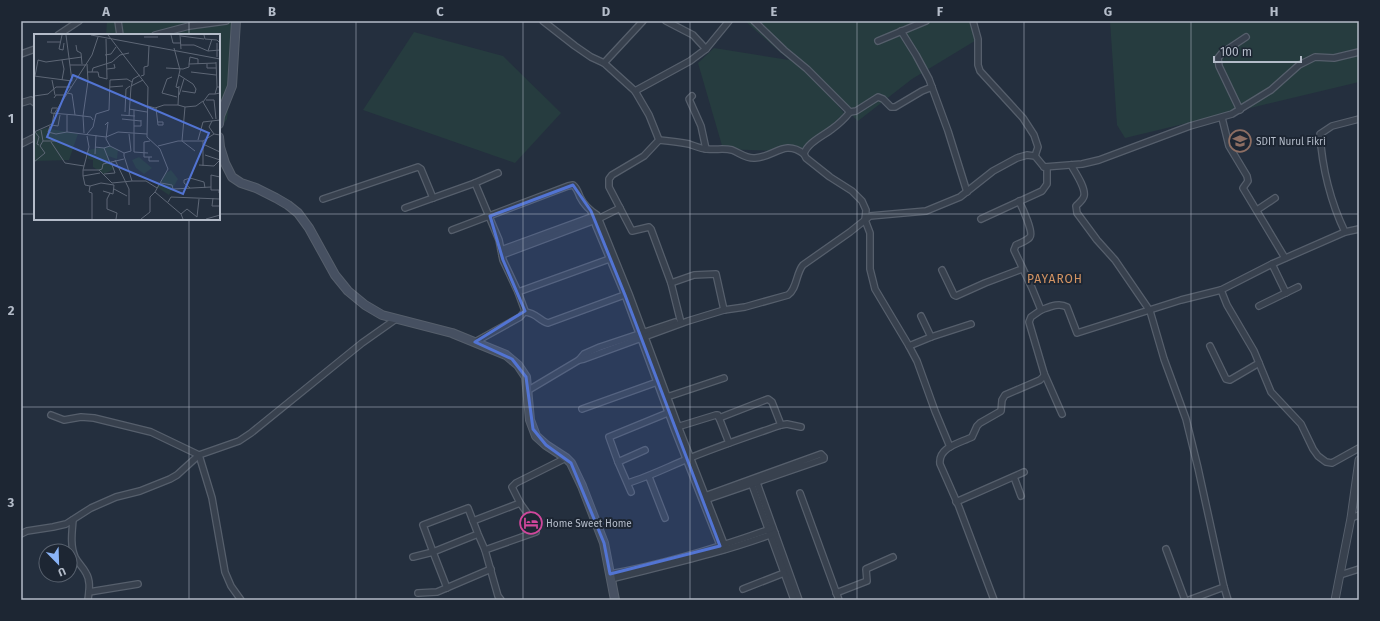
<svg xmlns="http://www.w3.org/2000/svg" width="1380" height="621" font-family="'Fira Sans',sans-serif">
	<rect width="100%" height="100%" fill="#242f3e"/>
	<g fill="#263c3f">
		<path d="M107 21H239L227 119 219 130V35H106Z"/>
		<path d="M745 21H974L978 39 912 79 858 121 829 95 844 113 804 152 723 149 698 63 714 48 789 60Z"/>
		<path d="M1110 21H1359V82L1125 138 1117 125Z"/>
		<path d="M414 32 503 56 561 113 515 163 363 110Z"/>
	</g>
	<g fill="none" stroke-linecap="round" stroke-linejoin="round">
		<g stroke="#565f6c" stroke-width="8">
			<g id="minor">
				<path d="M118 21 120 35"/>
				<path d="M543 21 575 46 591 57 604 63 635 91 649 115 659 140 644 156 612 175 609 179V187L632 231 649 227 651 229 671 283 681 323"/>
				<path d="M666 21 693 35 706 49"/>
				<path d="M754 21 784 50 807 69 850 112 856 111 878 97 883 99 891 107H895L922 91 932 87"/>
				<path d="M973 21 978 39V65L980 71 1023 118 1034 135 1038 147 1035 156"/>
				<path d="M901 31 916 55 929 79 948 131 967 192"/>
				<path d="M58 35 79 21"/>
				<path d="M155 35 189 26 226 21"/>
				<path d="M878 41 926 21"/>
				<path d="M21 54 35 49"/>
				<path d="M604 63 643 21"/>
				<path d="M635 91 690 61 706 49 729 21"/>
				<path d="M692 96 689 99 701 126 706 149"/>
				<path d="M21 103 31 100 35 103"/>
				<path d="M1240 110 1219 66 1218 58 1222 53 1246 37"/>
				<path d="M850 112C845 118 839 124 832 129 823 136 807 143 804 154L806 158 830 177 852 191 862 201 866 210 865 220 870 233V269L875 289 909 346 931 337 921 316"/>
				<path d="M1222 118 1229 146 1247 176 1248 181 1243 188 1285 258"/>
				<path d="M659 140C669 141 679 142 689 144 695 146 701 149 707 149 716 150 724 148 732 150 740 153 746 159 755 158 775 157 784 139 804 154"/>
				<path d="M21 144 35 137"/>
				<path d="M1071 165C1075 172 1086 188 1084 196 1083 200 1079 203 1076 206L1077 213 1080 217 1097 240 1115 260 1150 311 1164 359 1186 419 1198 468 1224 587 1228 600"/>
				<path d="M475 183 498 173"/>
				<path d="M323 199 418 167 421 169 433 198"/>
				<path d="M405 208 475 183 499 240 503 260 518 292 525 311 520 317 475 342"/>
				<path d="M1257 210 1275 198"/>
				<path d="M591 211 596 226 625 295 674 428 722 550"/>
				<path d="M981 219 1042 191 1047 184V167H1044"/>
				<path d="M1359 229 1345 232 1272 264 1221 290 1227 305 1254 351 1271 392 1301 424 1313 449 1318 456 1326 462 1332 463 1359 448"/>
				<path d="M452 230 568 186 573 185C577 188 578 192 580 197 584 205 589 210 597 215L629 294 678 426 726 549"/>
				<path d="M1345 232C1331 203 1322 167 1320 134L1332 126 1359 119"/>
				<path d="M501 250 594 216"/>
				<path d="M502 255 598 219 620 208"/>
				<path d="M1272 264 1286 293"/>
				<path d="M942 270 954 295 956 296 985 283 1022 269"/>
				<path d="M671 283 694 275 716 274 724 310"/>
				<path d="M518 292 612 258"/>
				<path d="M1259 306 1298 287"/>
				<path d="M1041 310C1049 307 1059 302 1067 307L1077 333 1181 300 1221 290"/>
				<path d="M525 312C537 313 539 321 548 323L627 294"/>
				<path d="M931 337 971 324"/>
				<path d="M909 346 917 361 935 411 950 447"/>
				<path d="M1210 346 1226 379 1230 380 1259 363"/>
				<path d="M579 360 584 354 600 347 675 322 674 325"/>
				<path d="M1044 373 1062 414"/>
				<path d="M527 391 579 360 584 359 688 321 724 310 745 307 788 295C797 289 796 273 803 265L850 232 870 216 926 211 960 197 993 171 1017 158 1027 155 1035 156 1044 167 1082 164 1099 160 1190 126 1232 114 1271 90 1299 65 1315 57 1334 58 1359 52"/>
				<path d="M664 398 724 378"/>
				<path d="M582 409 660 381"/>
				<path d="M51 415 64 420 81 417 94 418 151 432 199 455 212 498 225 572 231 586 241 600"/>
				<path d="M719 418 768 399 772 402 781 425"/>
				<path d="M677 427 716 415H718L729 443"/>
				<path d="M618 462 645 450"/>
				<path d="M649 477 665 518"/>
				<path d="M1014 477 1021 496"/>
				<path d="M756 480 799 600"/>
				<path d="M751 482 794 600"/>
				<path d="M628 483C648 477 666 468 685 460 716 447 749 436 781 425L787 424 801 427"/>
				<path d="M631 492 618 462 609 437 670 412"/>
				<path d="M800 493 839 600"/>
				<path d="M702 497 821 454 824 457V459L705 500"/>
				<path d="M956 502 1024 472"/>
				<path d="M1351 518 1359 515"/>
				<path d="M73 520C72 532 70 546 75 557 78 563 83 567 86 573 91 581 89 591 88 600"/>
				<path d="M473 521 520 503 512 487 516 483 566 458"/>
				<path d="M21 534 27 531 53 527 66 524 91 508 116 497 140 491 170 479 177 475 199 455 239 441 251 433 362 343 396 319"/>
				<path d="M478 534 433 552 423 525 468 508 478 534 485 550 498 596 501 600"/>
				<path d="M1166 549 1185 600"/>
				<path d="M485 550 536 532 530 517 520 503"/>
				<path d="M413 557 433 552 447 588"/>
				<path d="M610 574C665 564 720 547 773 528"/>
				<path d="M1340 575 1359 569"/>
				<path d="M611 579C666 565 722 553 775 533"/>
				<path d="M743 589 784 573"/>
				<path d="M89 592 138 584"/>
				<path d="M418 593 437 592 491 569"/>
				<path d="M836 593 867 581 866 569 893 557"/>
				<path d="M994 600 959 507 940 464C938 447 960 443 972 437L977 426 980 423 1001 411 1002 400 1005 395 1040 380 1044 376V373L1029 322 1031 317 1041 310 1032 288 1014 250 1016 245C1020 243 1027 241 1030 237 1034 233 1022 207 1019 201"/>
				<path d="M1189 600 1224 587"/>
			</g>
		</g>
		<g stroke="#565f6c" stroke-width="9">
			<path id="tertiary" d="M1335 600 1351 518 1359 460"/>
		</g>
		<g stroke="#565f6c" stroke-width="10">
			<g id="secondary">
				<path d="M219 124 220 116 232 86 236 21"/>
				<path d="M219 137 220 147 225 163 232 177 241 183 256 188 276 198 288 205 298 213 309 228 335 275 348 291 365 305 382 315 452 333 506 355 518 365 526 377 530 420 536 436 546 445 566 458 571 463 582 486 604 543 615 600"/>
			</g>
		</g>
		<use href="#minor" stroke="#38414e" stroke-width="5.5"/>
		<use href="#tertiary" stroke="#38414e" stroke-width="7"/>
		<use href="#secondary" stroke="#465061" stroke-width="8"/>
	</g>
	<path fill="#5274d3" fill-opacity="0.2" stroke="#5274d3" stroke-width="3" stroke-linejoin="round" d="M573 185 591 211 625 295 720 546 610 574 604 543 571 463 546 445 533 429 526 377 512 359 475 342 525 311 503 260 490 216Z"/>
	<path fill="none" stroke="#b4bcc9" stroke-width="1" stroke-opacity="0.55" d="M189 21V35M356 21V600M523 21V600M690 21V600M857 21V600M1024 21V600M1191 21V600M21 214H35M219 214H1359M189 219V600M21 407H1359"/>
	<defs>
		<g id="school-ring" transform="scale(1.15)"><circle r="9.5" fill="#1d2633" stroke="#8d6e63" stroke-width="1.5"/><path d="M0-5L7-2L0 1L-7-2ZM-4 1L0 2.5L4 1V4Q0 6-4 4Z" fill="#8d6e63"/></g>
		<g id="hotel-ring" transform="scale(1.15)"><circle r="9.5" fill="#1d2633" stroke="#d1479c" stroke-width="1.5"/><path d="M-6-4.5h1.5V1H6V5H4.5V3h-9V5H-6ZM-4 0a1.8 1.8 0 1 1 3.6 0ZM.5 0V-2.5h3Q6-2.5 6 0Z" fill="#d1479c"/></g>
	</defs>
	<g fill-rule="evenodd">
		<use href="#school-ring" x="1240" y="141"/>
		<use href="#hotel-ring" x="531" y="523"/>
	</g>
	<g text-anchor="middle" stroke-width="4" stroke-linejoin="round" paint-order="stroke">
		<g font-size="10" fill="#b4bcc9" stroke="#1d2633" text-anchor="start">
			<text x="1256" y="145">SDIT Nurul Fikri</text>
			<text x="546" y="527">Home Sweet Home</text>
		</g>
		<g font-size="12" letter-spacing="1" fill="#d59563" stroke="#1d2633">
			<text x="1055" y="283">PAYAROH</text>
		</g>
	</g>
	<g transform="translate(34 34)">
		<rect width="186" height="186" fill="#242f3e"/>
		<path d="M12 94 44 100 35 126 0 127V98ZM76 112 84 116 83 125 74 122 80 135 70 140 59 133V126L54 125V116ZM105 123 118 134 110 140 102 134 98 126ZM137 136 144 145 135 161 123 153 132 139Z" fill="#263c3f"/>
		<path fill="none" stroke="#5e6776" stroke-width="1" d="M28 1 25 15 29 16 30 9M32 1 38 47M57 1 186 25M74 1 114 53 113 103 126 115 134 135 121 158 147 180 149 185M137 1 139 9H147M146 1 147 15M170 1 171 5 183 6 186 9M147 2 170 5M110 3H124M13 8H26M183 9V23M42 11 43 17 47 19 48 30M147 11H160L174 17 186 16M140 14 146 36 142 53 145 54M174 17 178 5M71 21 77 20 82 13M182 28 183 53H186M155 30 156 23 164 25V30M173 30V34H182M36 31H52M132 34 149 35 155 33V30L182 29M73 35 81 34 80 30M54 38H64L65 43 73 45 72 5M58 38 59 34 78 28 86 21 95 19M157 38 182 41M145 41 159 50 162 55 161 59 148 57M0 42 38 47M1 42 4 26 12 28 48 23M107 42 110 41V33L114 32 115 12M138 43 133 45 128 59 143 63M18 46 21 61M28 46 30 35 28 26M97 52 109 46M76 53 89 52M183 53 181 60 186 59M145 61 150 45M0 62 14 60 22 53H37M20 64 22 61H32M172 66H180L182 85M144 71 151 73 162 72 169 67M114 72 121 74 130 71H144L145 52M151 73 148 107 161 117M23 74H18L17 79 41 81 38 60 33 59M122 74 124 91H129V88H124M95 75 113 78M100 76V118L114 119M91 78 92 55 96 52M33 81V98M41 81 57 83 59 86M87 81 101 82M95 82 97 53 99 45 106 41M88 85 107 87M179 85 169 68 175 60H181M178 87 175 93 180 100M17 91 24 92 26 81M16 92 14 98 22 100 33 98 72 103 84 98 113 100M100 92H107V86M0 98 18 90 20 80 58 21 64 3M1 98 5 103 3 110 5 111M50 99 49 82 54 47 53 30M53 100 59 93 62 80 75 76 76 46 93 45 98 48M95 100 97 117 90 119V122L98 147H112L123 154M53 102 55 113 49 136H65L78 149 98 147M164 106 169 88 186 86M9 107H22M116 107 110 108V123H118M17 108 31 129 50 132M171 111 186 118M76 112 90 119M124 112 144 107H169L180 100 186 101M61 113 70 114 76 129M70 114 76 112 72 105 74 88 71 91M61 120 62 101M171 121 186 126M115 123V127H125M81 126 95 155V171M0 128 11 119 6 112 9 107 7 96M165 131 180 132 186 126M169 132V107M49 136V142L66 139M65 136 68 135 69 130 90 125M70 140 81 139 77 128M49 142 51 151 56 152 55 158 58 159V185M127 149 138 151 139 155 177 153V156H185V159M56 152 67 149 80 151M177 153V141L186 143M156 154 150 149V146L156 144 170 148 171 154M80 155 93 162M69 157 79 160 80 151M76 159 73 165V175L83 179 82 185M179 164 178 172H186M134 168 137 163 186 165M147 180 153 175 163 183 165 165M107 185 116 178V163L121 158M172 185 186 181"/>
		<path fill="#5274d3" fill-opacity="0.15" stroke="#5274d3" stroke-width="2" d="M39 41 175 99 149 160 13 103Z"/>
		<rect width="186" height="186" fill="none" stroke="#b4bcc9" stroke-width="2"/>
	</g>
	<rect width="1380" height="621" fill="none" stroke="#1d2633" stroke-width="44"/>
	<g transform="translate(58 563) rotate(157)"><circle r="19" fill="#1d2633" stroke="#59626f"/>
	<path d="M0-3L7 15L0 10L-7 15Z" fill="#8ab4f8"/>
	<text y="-6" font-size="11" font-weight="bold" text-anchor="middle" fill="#b4bcc9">U</text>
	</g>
	<path d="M1214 56v6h87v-6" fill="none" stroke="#b4bcc9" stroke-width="2"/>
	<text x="1220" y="56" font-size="12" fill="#b4bcc9" stroke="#1d2633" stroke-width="3" paint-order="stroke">100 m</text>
	<rect x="22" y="22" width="1336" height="577" fill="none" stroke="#b4bcc9" stroke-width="1.5"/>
	<g font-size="13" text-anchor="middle" font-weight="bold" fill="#b4bcc9">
		<text x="106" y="16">A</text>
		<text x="272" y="16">B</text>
		<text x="440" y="16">C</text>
		<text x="606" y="16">D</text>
		<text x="774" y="16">E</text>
		<text x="940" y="16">F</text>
		<text x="1108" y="16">G</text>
		<text x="1274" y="16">H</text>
		<text x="11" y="123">1</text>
		<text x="11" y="315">2</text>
		<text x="11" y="507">3</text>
	</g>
</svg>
